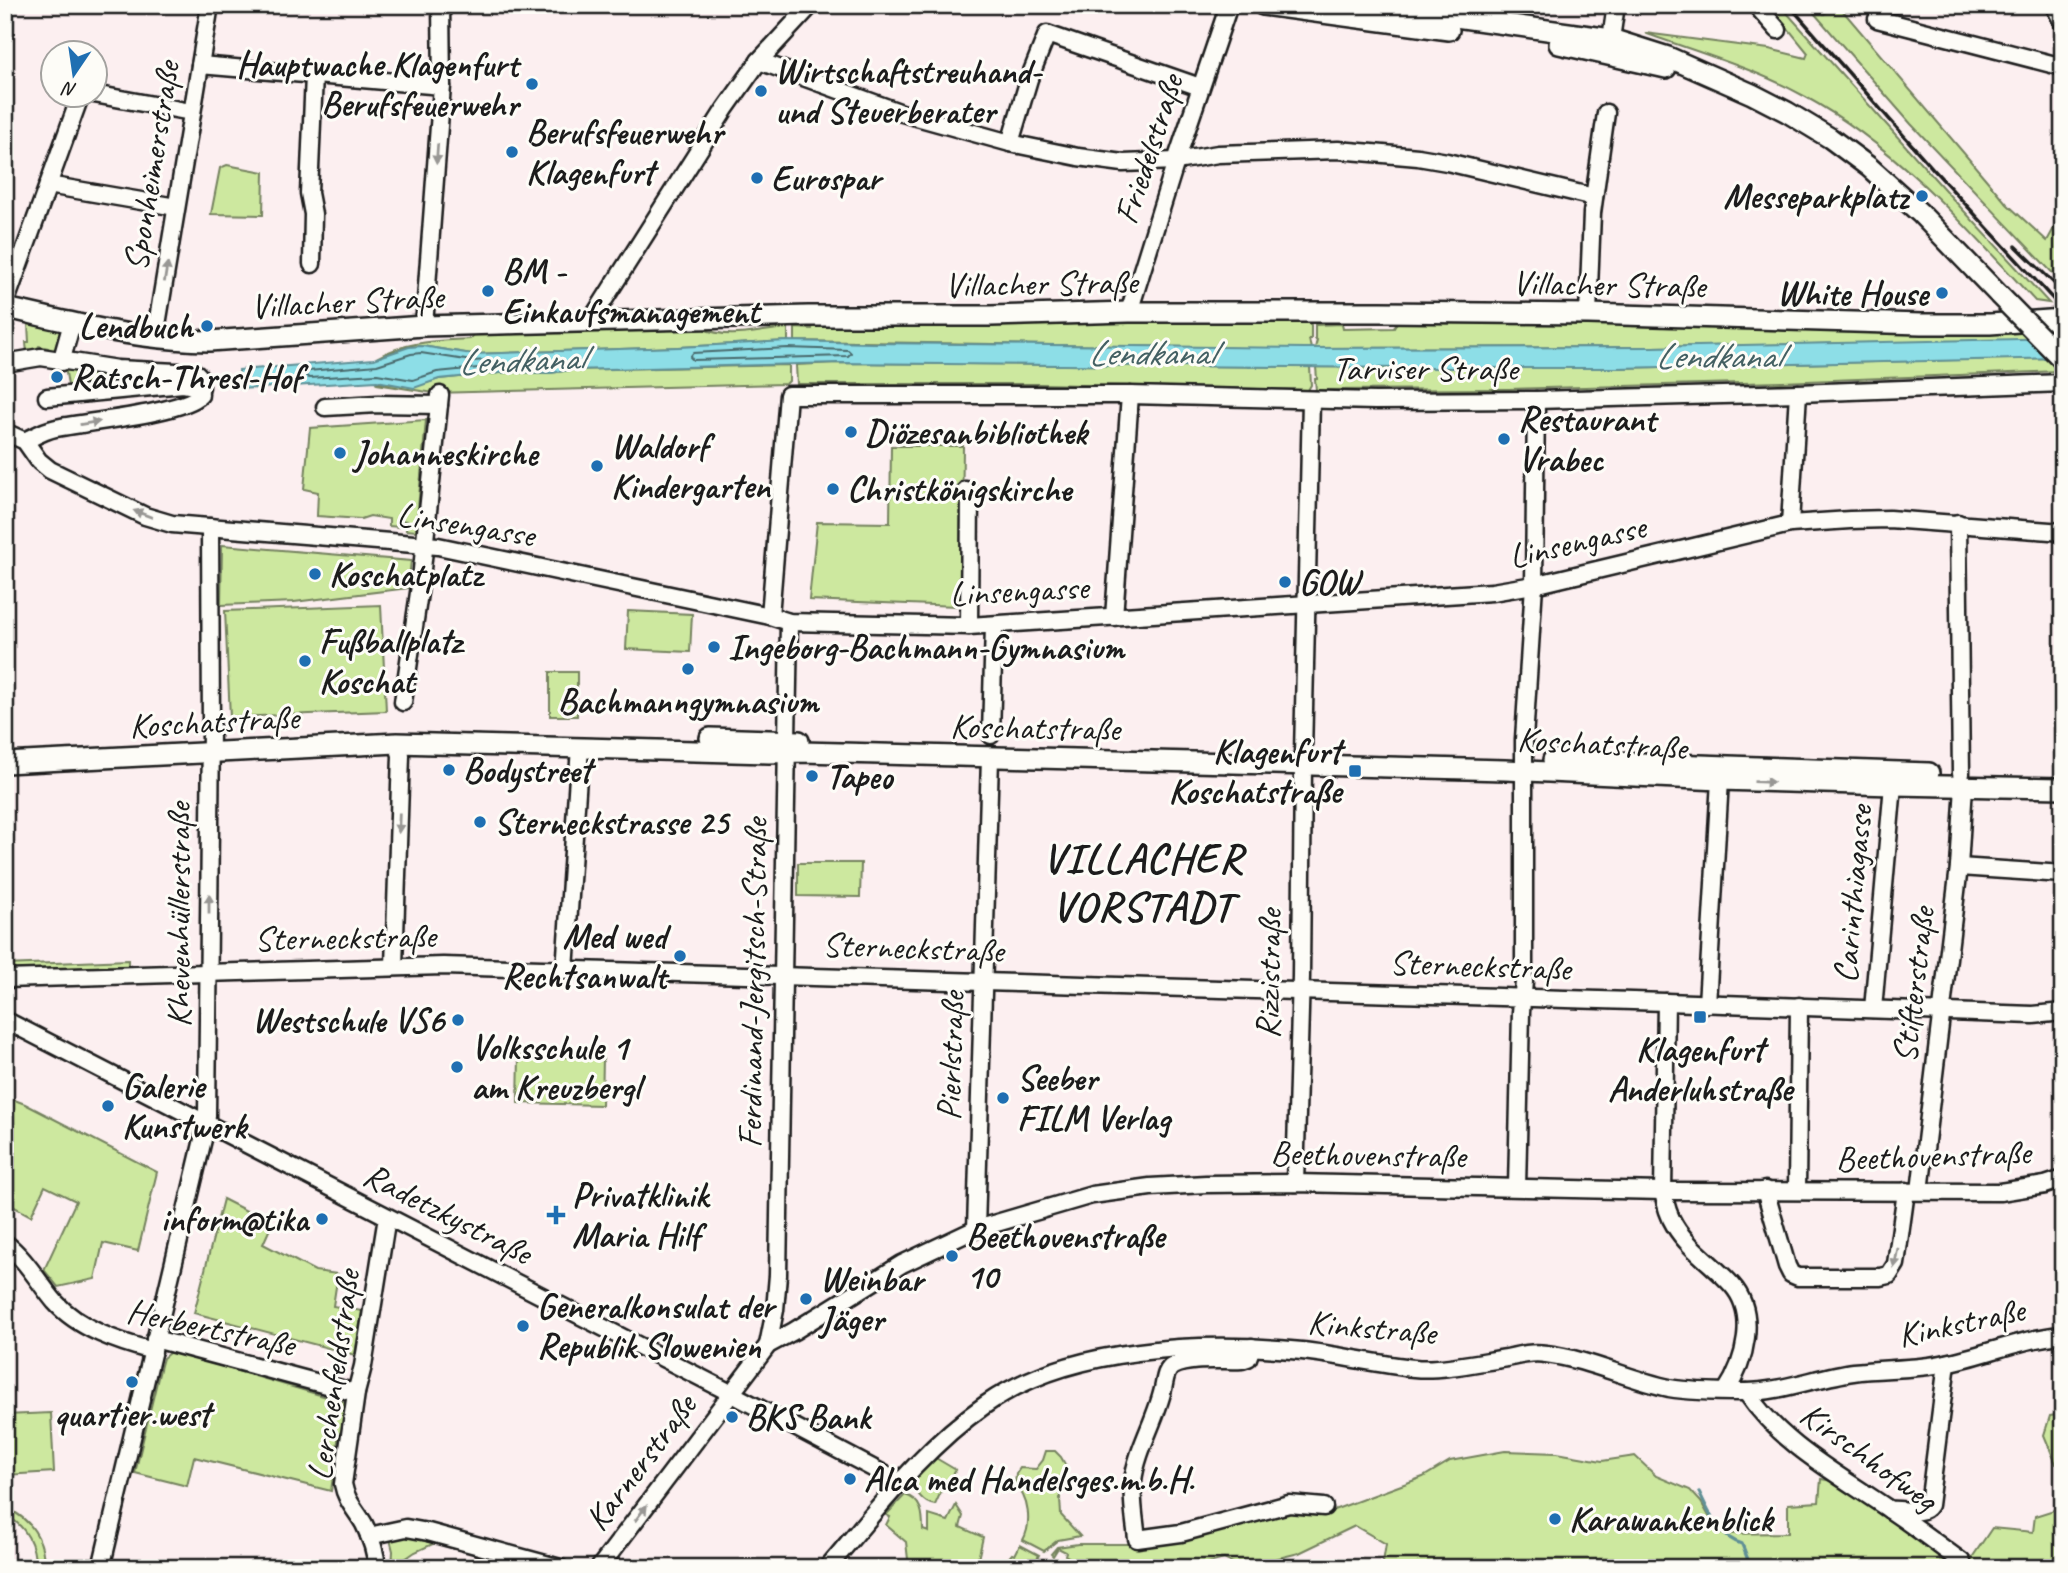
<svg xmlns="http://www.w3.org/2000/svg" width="2068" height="1573" font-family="Caveat,sans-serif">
	<rect width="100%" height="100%" fill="#fceff0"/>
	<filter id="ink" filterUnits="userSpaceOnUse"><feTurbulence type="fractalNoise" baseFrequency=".0143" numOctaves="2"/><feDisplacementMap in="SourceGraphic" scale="14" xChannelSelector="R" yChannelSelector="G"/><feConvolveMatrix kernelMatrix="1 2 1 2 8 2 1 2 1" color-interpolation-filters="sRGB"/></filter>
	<g filter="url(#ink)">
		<g fill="#cde89f" stroke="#74825e" stroke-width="2">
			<path d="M1769 5H1780L1952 198 2049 303 2035 301C1966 226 1896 146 1804 96 1754 68 1699 53 1645 33L1769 49 1806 58 1808 53Z"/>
			<path d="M1807 5H1816L1824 14 1838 5 2007 204 2047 241 2063 212V284L1911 124Z"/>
			<path d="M227 165 264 172 263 215 211 214 220 168Z"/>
			<path d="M1399 319C1607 321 1814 333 2022 332L2029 340 1653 347 1315 348 1317 340 1315 339V325L1342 324 1343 329 1394 328Z"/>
			<path d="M1305 321 1311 325V339H1309L1311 349 795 341V328L812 329 813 324Z"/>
			<path d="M28 324 63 330 60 348 52 352 48 348 39 346 37 349 38 354H27L26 342H29Z"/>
			<path d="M701 328C730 341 758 330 788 328V341L679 347 472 354 422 346 409 347 376 358C405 341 437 341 470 339L474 335 481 333H569Z"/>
			<path d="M2047 358 2059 371 1782 382 1509 389 1316 390 1315 379H1317L1316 367 1617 368Z"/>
			<path d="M838 363 1310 367 1311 385 1308 390 1039 384H797L796 365Z"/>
			<path d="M789 365V381L786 384 434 393 377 384 376 382 414 387 439 379 510 372 551 373 570 370Z"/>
			<path d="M65 367 189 377 69 391Z"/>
			<path d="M426 420 416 531 406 530 407 521 400 520 399 527 389 526V519L370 516 361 519 317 516 318 492 304 489 310 428Z"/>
			<path d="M891 446H963L961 602 957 606 809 600 817 522 890 523Z"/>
			<path d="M222 545 411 561 408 588 294 602 221 605Z"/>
			<path d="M381 605 386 711 230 717 225 611Z"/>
			<path d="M628 611 692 614 690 652 626 649Z"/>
			<rect x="550" y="672" width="27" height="44"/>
			<path d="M798 863H861L860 897 798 896Z"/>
			<path d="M128 960V966L5 970V965Z"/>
			<path d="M519 1056 603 1058 602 1105 518 1103Z"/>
			<path d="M5 1099H12L25 1104 157 1172 138 1251 103 1243 95 1279 58 1287 44 1270 76 1201 45 1186 31 1216 5 1202Z"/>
			<path d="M223 1199 272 1224 263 1244 315 1271 338 1274 333 1306 362 1311 355 1355 194 1313Z"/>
			<path d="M169 1353H176L344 1402 345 1406 342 1431 339 1434 331 1491 194 1457 187 1486 135 1473 161 1365 163 1358Z"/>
			<path d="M51 1413 54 1472 5 1475V1415Z"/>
			<path d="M2063 1414V1464H2056L2044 1435 2050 1416Z"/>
			<path d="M1046 1451H1055L1061 1457 1067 1468 1059 1479 1061 1515 1080 1536 1058 1540 1044 1551 1023 1540C1032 1524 1029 1497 1015 1485L1016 1474 1020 1468 1036 1469 1043 1460Z"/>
			<path d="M1505 1451 1557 1453 1602 1461 1635 1456 1656 1476 1690 1490 1701 1502 1719 1534 1788 1533V1504L1819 1502 1821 1479 1838 1482 1943 1554 1955 1568H1375L1383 1563 1386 1544 1355 1526 1299 1553 1241 1567 1224 1559 1205 1564 1204 1568H1084L1086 1564 1079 1560 1077 1562 1065 1555 1066 1552 1058 1548 1053 1556 1051 1554 1057 1547 1078 1544H1131L1281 1511H1331L1423 1477 1450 1461Z"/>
			<path d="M934 1457 956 1470 946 1485H944L935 1505C923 1504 914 1490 912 1480Z"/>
			<path d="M905 1495C922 1500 923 1514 923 1530L929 1532V1515L948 1521 956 1505 963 1516 960 1527 983 1537 976 1568H909L906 1542 886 1525 890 1517 886 1515Z"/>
			<path d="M5 1507C31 1519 45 1538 44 1568H35C36 1546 26 1525 5 1515Z"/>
			<path d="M2063 1507V1568H1965L1992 1528 2033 1532 2035 1516Z"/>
			<path d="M401 1534 429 1542 431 1539 436 1540 435 1543 415 1552 392 1568 393 1551 390 1539Z"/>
			<path d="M1020 1545 1039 1555 1032 1568H1000L1012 1554 1015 1555Z"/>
		</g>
		<path fill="#8ddee7" stroke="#609096" stroke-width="2" d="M2063 338V358L1617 368H1407L838 363 570 370 551 373 510 372 439 379 414 388 377 381 240 389 239 370 374 359 409 347 422 346 472 354 679 347 788 341 871 343 1305 348 1653 347Z"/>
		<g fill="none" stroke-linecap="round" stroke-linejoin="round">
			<g stroke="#496a6d" stroke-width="2">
				<path d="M788 348 848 350 851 353 848 356 693 360 690 357 693 353Z"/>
				<path d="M421 353 472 361 489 360 492 364 489 367 437 372 413 380 377 374 309 378 305 375 308 371 377 365 411 354Z"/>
			</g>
			<path stroke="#609096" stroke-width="3.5" d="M1699 1492C1710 1514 1717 1536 1742 1544L1751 1568"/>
			<g stroke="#1c1c1c" stroke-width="21">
				<g id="minor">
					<path d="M1756 5 1778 30"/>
					<path d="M2054 5 2063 23"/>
					<path d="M1877 19 2063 67"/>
					<path d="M1611 39 1616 5"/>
					<path d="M759 61 902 113 1010 143 1078 157 1123 163 1176 161 1218 154 1338 150 1418 157 1447 162 1594 197"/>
					<path d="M200 65 442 86"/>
					<path d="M94 94 191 112"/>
					<path d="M1010 143 1029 79 1047 34 1200 87"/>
					<path d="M48 185 176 207"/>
					<path d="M312 264 313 214 309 193 314 75"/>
					<path d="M6 301 81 94"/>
					<path d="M1129 312 1176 161 1229 5"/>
					<path d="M1588 314 1592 213 1606 113"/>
					<path d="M590 322 725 109 759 61 811 5"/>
					<path d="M424 326 442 86 441 5"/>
					<path d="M155 337 210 5"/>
					<path d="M61 362 72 323"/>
					<path d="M5 363 41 357 117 369 196 373 199 376 200 395C184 413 85 422 56 428 45 430 35 436 25 441"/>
					<path d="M47 397 183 384 201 387"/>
					<path d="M325 407 378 404 439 405"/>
					<path d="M5 432 25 441 39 461 50 470 145 516 172 524 438 546 770 616 789 622 969 626 1492 592 1534 585 1790 524 1850 520 1889 519 2063 532"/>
					<path d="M966 490 970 493 969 626"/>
					<path d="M1958 523 1961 774"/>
					<path d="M1790 524 1798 393"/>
					<path d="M770 616 788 395H1130L1375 401 1536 400 1798 393 2063 383"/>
					<path d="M1114 617 1130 395"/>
					<path d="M403 702 421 579 440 395"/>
					<path d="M991 735 994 625"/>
					<path d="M1303 754 1311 400"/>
					<path d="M1959 867 2063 874"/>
					<path d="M394 966 401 755 397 743"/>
					<path d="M565 970 580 747"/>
					<path d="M5 979 443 966 1666 1002 2033 1015 2063 1012"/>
					<path d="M1666 1002 1663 1191C1665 1203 1668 1215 1675 1226 1689 1249 1714 1265 1732 1285 1758 1314 1745 1362 1726 1391"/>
					<path d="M1707 1004 1720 780"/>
					<path d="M1873 1009 1893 785"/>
					<path d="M5 1020 719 1387 899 1482"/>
					<path d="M1295 1183 1301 976 1303 765"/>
					<path d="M1517 1187 1521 1012 1524 982V739L1534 585 1536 400"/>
					<path d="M1765 1190 1787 1266 1791 1274 1798 1277H1880L1889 1275 1896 1264 1906 1191"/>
					<path d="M1797 1190 1799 1006"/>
					<path d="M1920 1191 1959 867 1964 786"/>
					<path d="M976 1229 990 758"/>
					<path d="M5 1243C25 1258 39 1283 55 1302 79 1329 119 1342 153 1351"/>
					<path d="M155 1339 356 1393"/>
					<path d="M768 1345 775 1310 778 1275 789 622"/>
					<path d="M1252 1347 1248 1358 1242 1360C1224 1361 1189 1357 1173 1366 1165 1370 1165 1381 1163 1389 1156 1420 1137 1449 1133 1481 1131 1500 1135 1520 1137 1539L1181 1533 1289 1504 1324 1507"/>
					<path d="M1746 1392C1781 1444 1836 1473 1887 1508 1913 1525 1937 1544 1962 1562"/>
					<path d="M1890 1510C1903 1508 1922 1517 1929 1505L1947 1363"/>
					<path d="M369 1536 406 1528 428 1532 560 1568"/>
					<path d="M101 1568 205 1131 207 1116 211 729 210 527"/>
					<path d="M377 1568C376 1553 371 1538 364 1524 356 1510 346 1501 343 1484L356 1393 363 1366 387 1217"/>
					<path d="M599 1568 768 1345 794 1331 902 1264 976 1229 1092 1195 1150 1187 1206 1184 1295 1183 1663 1191 2000 1192 2045 1185 2063 1179"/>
					<path d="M827 1568C876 1511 923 1448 985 1405 1068 1346 1203 1341 1302 1351 1339 1355 1376 1364 1414 1368 1440 1371 1480 1362 1507 1358 1520 1355 1532 1352 1546 1354 1588 1359 1627 1379 1669 1388 1692 1392 1718 1392 1742 1392 1779 1393 1817 1377 1853 1372 1884 1368 1916 1370 1946 1363 1986 1355 2022 1338 2063 1335"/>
				</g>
			</g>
			<g stroke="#1c1c1c" stroke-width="24">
				<g id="major">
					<path d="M1263 5 1449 30"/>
					<path d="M1371 5 1611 39 1668 57 1752 94 1787 112 1830 138 1869 167 1920 213 1999 295"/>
					<path d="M1559 44 1666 68"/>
					<path d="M5 308C27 312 48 318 69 322 115 333 162 340 209 341L424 326 808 316H991L1129 312H1381L1588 314 1921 324H1990L2063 319"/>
					<path d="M710 738 799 741"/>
					<path d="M1553 760 1929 773"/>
					<path d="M5 763 397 743 769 753 802 752 1505 770 1720 780 1893 785 2063 788"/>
				</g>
			</g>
			<use href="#minor" stroke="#fdfcf7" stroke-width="16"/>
			<use href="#major" stroke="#fdfcf7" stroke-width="19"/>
			<g stroke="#1c1c1c" stroke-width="3.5">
				<path d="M1789 5 1934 170 2063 310"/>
				<path d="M2016 246 2063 292"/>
			</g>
			<g stroke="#1c1c1c" stroke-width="24" stroke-linecap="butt">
				<path id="major-bridge" d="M1999 295 2063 360"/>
			</g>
			<use href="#major-bridge" stroke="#fdfcf7" stroke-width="19"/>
		</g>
		<defs><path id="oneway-solid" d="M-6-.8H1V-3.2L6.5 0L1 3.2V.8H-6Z" transform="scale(1.75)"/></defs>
		<g fill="#989794">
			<use href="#oneway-solid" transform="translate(437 154) rotate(94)"/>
			<use href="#oneway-solid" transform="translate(166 272) rotate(-81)"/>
			<use href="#oneway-solid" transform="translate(90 423) rotate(-9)"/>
			<use href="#oneway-solid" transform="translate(143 514) rotate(-159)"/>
			<use href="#oneway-solid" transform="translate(1764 782) rotate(2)"/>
			<use href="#oneway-solid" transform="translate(399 823) rotate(92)"/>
			<use href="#oneway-solid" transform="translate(209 904) rotate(-90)"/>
			<use href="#oneway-solid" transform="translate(1896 1258) rotate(101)"/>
			<use href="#oneway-solid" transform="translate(641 1513) rotate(-53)"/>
		</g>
	</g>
	<g fill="#1f6fb2" stroke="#fdfcf7" stroke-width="2.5">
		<circle cx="532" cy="84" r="7"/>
		<circle cx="761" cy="91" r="7"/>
		<circle cx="512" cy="152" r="7"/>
		<circle cx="757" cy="178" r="7"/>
		<circle cx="1922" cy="196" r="7"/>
		<circle cx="488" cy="291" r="7"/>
		<circle cx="1942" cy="293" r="7"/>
		<circle cx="207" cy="326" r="7"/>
		<circle cx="57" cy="377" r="7"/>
		<circle cx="851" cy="432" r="7"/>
		<circle cx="1504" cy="439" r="7"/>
		<circle cx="340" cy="453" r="7"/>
		<circle cx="597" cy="466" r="7"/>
		<circle cx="833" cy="489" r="7"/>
		<circle cx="315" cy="574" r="7"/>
		<circle cx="1285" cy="582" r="7"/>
		<circle cx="714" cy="647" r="7"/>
		<circle cx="305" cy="661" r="7"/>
		<circle cx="688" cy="669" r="7"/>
		<circle cx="449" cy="770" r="7"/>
		<rect x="1348" y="764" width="14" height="14" rx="3.5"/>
		<circle cx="812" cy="776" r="7"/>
		<circle cx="480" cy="822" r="7"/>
		<circle cx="680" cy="956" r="7"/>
		<rect x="1693" y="1010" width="14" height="14" rx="3.5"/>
		<circle cx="458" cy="1020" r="7"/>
		<circle cx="457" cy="1067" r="7"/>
		<circle cx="1003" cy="1098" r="7"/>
		<circle cx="108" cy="1106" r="7"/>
		<path d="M552.5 1204.5h7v7h7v7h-7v7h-7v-7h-7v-7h7z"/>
		<circle cx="322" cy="1219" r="7"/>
		<circle cx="952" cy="1256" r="7"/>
		<circle cx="806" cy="1299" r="7"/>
		<circle cx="523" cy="1326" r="7"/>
		<circle cx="132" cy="1382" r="7"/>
		<circle cx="732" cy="1417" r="7"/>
		<circle cx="850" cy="1479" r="7"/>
		<circle cx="1555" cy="1519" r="7"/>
	</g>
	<g text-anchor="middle" stroke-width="6" stroke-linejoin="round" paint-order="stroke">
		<g font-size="35" font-weight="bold" fill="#1c1c1c" stroke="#fdfcf7" text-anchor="start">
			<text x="518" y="76" text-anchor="end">Hauptwache Klagenfurt<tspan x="518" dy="40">Berufsfeuerwehr</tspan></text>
			<text x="775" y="83">Wirtschaftstreuhand-<tspan x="775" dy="40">und Steuerberater</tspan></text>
			<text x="526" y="144">Berufsfeuerwehr<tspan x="526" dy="40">Klagenfurt</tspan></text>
			<text x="771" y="190">Eurospar</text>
			<text x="1908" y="208" text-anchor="end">Messeparkplatz</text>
			<text x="502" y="283">BM -<tspan x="502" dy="40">Einkaufsmanagement</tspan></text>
			<text x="1928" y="305" text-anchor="end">White House</text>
			<text x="193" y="338" text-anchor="end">Lendbuch</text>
			<text x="71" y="389">Ratsch-Thresl-Hof</text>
			<text x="1518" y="431">Restaurant<tspan x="1518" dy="40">Vrabec</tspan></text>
			<text x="865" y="444">Diözesanbibliothek</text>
			<text x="611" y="458">Waldorf<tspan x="611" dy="40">Kindergarten</tspan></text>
			<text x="354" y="465">Johanneskirche</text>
			<text x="847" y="501">Christkönigskirche</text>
			<text x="329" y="586">Koschatplatz</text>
			<text x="1299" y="594">GOW</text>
			<text x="319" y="653">Fußballplatz<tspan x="319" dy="40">Koschat</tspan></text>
			<text x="728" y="659">Ingeborg-Bachmann-Gymnasium</text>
			<text x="688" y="713" text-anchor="middle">Bachmanngymnasium</text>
			<text x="1341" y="763" text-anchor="end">Klagenfurt<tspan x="1341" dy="40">Koschatstraße</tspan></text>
			<text x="463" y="782">Bodystreet</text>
			<text x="826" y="788">Tapeo</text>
			<text x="494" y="834">Sterneckstrasse 25</text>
			<text x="666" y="948" text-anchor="end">Med wed<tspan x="666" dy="40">Rechtsanwalt</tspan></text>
			<text x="444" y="1032" text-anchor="end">Westschule VS6</text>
			<text x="471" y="1059">Volksschule 1<tspan x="471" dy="40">am Kreuzbergl</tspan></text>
			<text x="1700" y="1061" text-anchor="middle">Klagenfurt<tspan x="1700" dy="40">Anderluhstraße</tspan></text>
			<text x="1017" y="1090">Seeber<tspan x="1017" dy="40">FILM Verlag</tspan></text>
			<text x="122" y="1098">Galerie<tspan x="122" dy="40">Kunstwerk</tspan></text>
			<text x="572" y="1207">Privatklinik<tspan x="572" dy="40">Maria Hilf</tspan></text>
			<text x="308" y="1231" text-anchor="end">inform@tika</text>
			<text x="966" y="1248">Beethovenstraße<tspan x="966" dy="40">10</tspan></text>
			<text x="820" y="1291">Weinbar<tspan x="820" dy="40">Jäger</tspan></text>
			<text x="537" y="1318">Generalkonsulat der<tspan x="537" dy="40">Republik Slowenien</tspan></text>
			<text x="132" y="1426" text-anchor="middle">quartier.west</text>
			<text x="746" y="1429">BKS Bank</text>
			<text x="864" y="1491">Alca med Handelsges.m.b.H.</text>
			<text x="1569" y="1531">Karawankenblick</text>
		</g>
		<g font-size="35" fill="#1c1c1c" stroke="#fdfcf7">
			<text transform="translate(1148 149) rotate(-72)" y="12">Friedelstraße</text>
			<text transform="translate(151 166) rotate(-81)" y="12">Sponheimerstraße</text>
			<text transform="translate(1041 283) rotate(-1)" y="12">Villacher Straße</text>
			<text transform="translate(1609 284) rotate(1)" y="12">Villacher Straße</text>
			<text transform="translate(347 301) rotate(-3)" y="12">Villacher Straße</text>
			<text x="1425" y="380">Tarviser Straße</text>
			<text transform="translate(466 524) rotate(9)" y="12">Linsengasse</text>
			<text transform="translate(1577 541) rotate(-13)" y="12">Linsengasse</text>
			<text transform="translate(1019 590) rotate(-3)" y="12">Linsengasse</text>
			<text transform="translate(214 721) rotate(-3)" y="12">Koschatstraße</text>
			<text transform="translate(1035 727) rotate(1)" y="12">Koschatstraße</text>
			<text transform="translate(1602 743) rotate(3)" y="12">Koschatstraße</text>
			<text transform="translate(1852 894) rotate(-85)" y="12">Carinthiagasse</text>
			<text transform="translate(178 915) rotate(-90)" y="12">Khevenhüllerstraße</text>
			<text transform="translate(345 937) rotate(-1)" y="12">Sterneckstraße</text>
			<text transform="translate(913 947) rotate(2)" y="12">Sterneckstraße</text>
			<text transform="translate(1480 965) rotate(2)" y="12">Sterneckstraße</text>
			<text transform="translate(1268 974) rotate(-89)" y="12">Rizzistraße</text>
			<text transform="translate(752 983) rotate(-89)" y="12">Ferdinand-Jergitsch-Straße</text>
			<text transform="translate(1913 985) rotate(-83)" y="12">Stifterstraße</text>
			<text transform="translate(950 1056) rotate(-88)" y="12">Pierlstraße</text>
			<text transform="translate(1368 1154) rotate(1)" y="12">Beethovenstraße</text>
			<text transform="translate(1933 1155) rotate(-2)" y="12">Beethovenstraße</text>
			<text transform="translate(448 1213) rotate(27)" y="12">Radetzkystraße</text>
			<text transform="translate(1961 1322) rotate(-12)" y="12">Kinkstraße</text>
			<text transform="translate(211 1327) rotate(12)" y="12">Herbertstraße</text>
			<text transform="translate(1372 1327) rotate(5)" y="12">Kinkstraße</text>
			<text transform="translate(333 1375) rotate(-82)" y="12">Lerchenfeldstraße</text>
			<text transform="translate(1869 1456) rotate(36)" y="12">Kirschhofweg</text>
			<text transform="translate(640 1462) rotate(-53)" y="12">Karnerstraße</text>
		</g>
		<g font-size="37" font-style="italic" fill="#446063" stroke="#fdfcf7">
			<text x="1151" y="365">Lendkanal</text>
			<text x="1718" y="368">Lendkanal</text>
			<text transform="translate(521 359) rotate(-2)" y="13">Lendkanal</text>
		</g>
		<g font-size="42" font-weight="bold" letter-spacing="2" fill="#1c1c1c" stroke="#fdfcf7">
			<text x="1143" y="872">VILLACHER<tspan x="1143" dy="48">VORSTADT</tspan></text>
		</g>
	</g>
	<rect width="2068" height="1573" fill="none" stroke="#fdfcf7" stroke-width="28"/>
	<rect x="14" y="14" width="2040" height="1545" fill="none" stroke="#1c1c1c" stroke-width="2.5" filter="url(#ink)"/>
	<g transform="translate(74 74) rotate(193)"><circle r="33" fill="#fdfcf7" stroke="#a3a29f" stroke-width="2"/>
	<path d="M0-5L12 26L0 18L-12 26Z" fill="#1f6fb2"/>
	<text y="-10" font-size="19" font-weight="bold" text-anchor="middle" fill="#1c1c1c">N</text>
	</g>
</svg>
